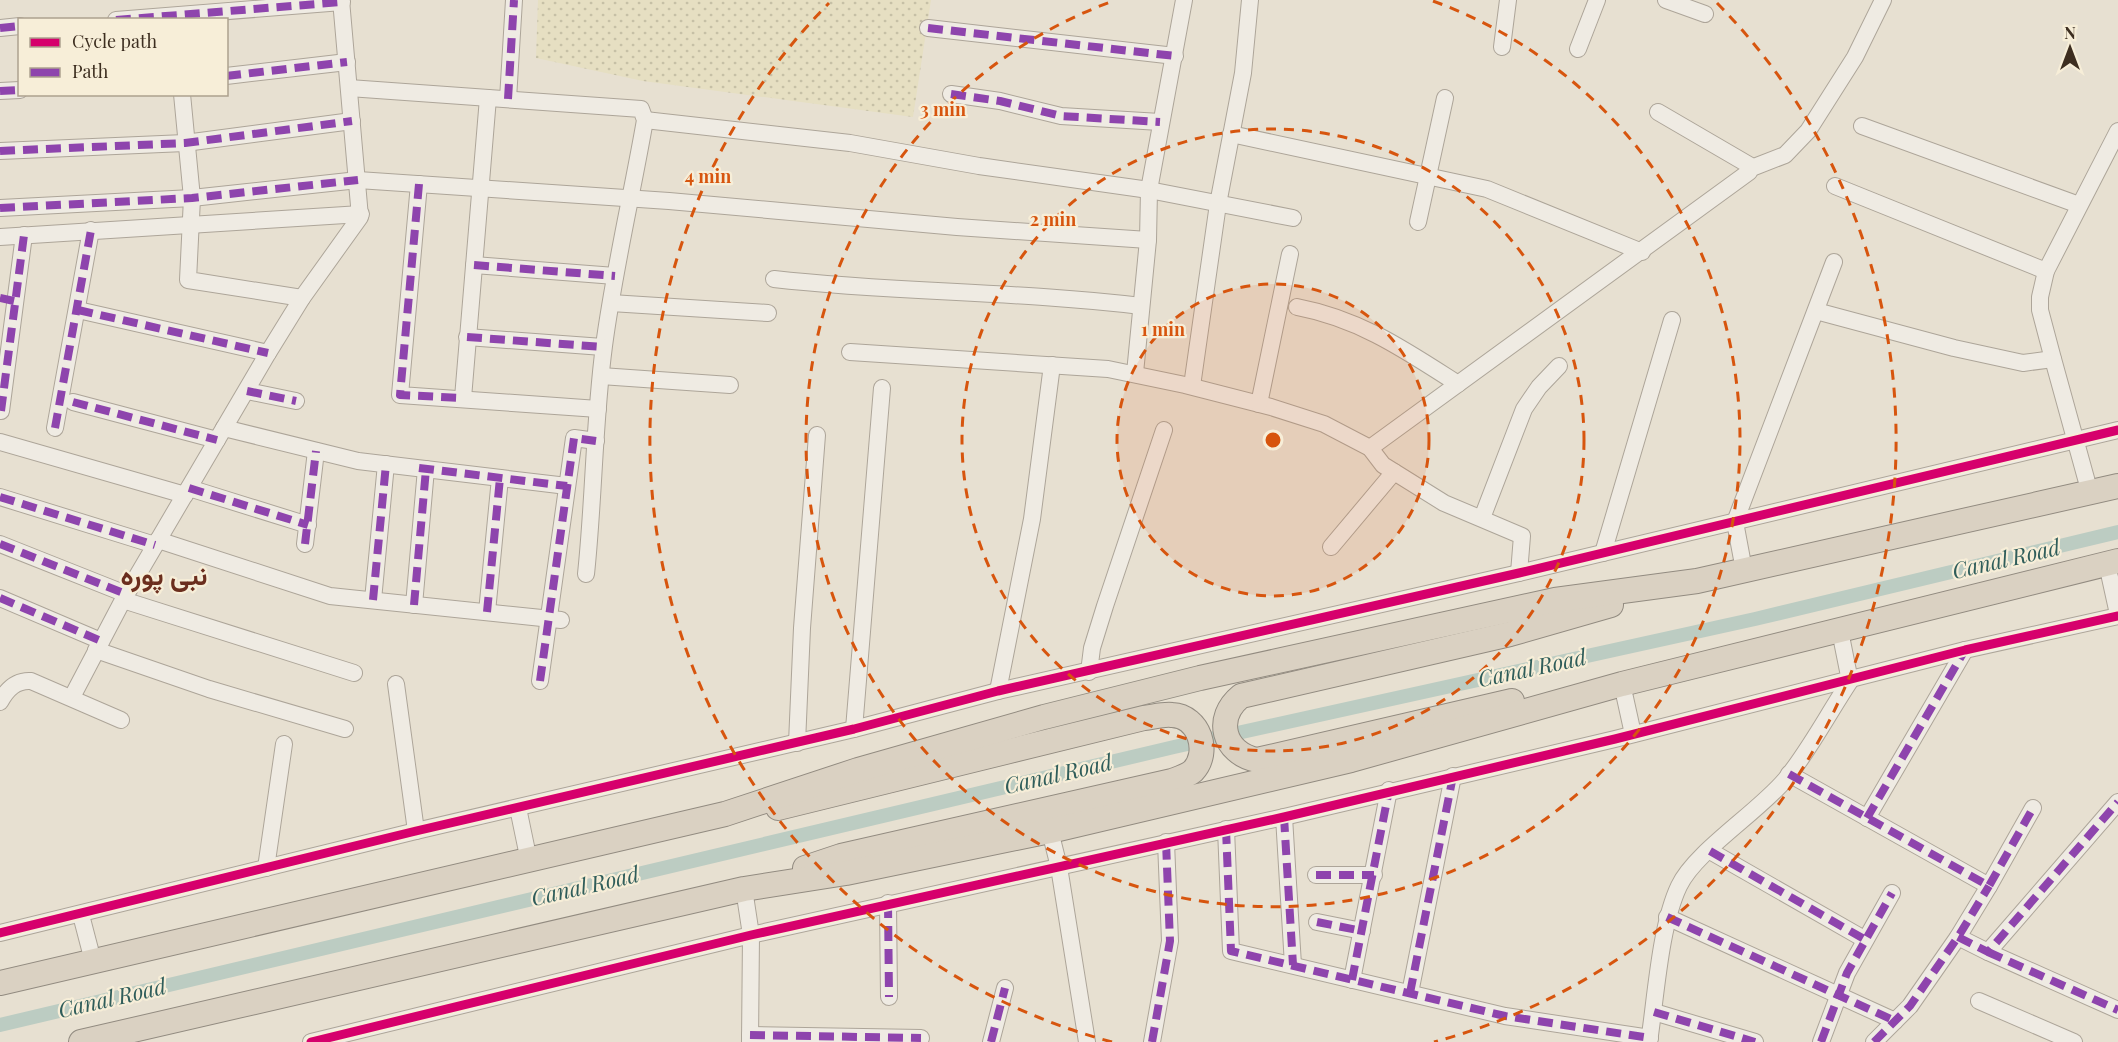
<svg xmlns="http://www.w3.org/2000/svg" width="2118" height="1042" font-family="'Playfair Display',Vazirmatn,serif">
	<defs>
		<pattern id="farmland-dots" width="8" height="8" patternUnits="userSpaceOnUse" patternTransform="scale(1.5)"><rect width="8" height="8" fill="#e6dfc2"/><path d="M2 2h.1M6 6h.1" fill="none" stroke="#c6c0a6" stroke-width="1.8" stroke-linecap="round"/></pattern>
	</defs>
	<rect width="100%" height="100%" fill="#e7e0d1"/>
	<path fill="url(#farmland-dots)" d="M538 0H931L913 117 643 81 536 58Z"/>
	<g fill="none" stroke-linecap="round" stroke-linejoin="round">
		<path stroke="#bcccc2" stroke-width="14" d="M0 1025 1174 747 1755 619 2118 532"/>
		<g stroke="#ada599" stroke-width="18">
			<g id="minor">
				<path d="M1666 0 1705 14"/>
				<path d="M116 20 342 2"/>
				<path d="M0 28 20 26"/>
				<path d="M928 28 1175 56"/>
				<path d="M1502 47 1508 0"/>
				<path d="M1578 49 1597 0"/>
				<path d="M226 76 347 62"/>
				<path d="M349 88 641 109 645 120C632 195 614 270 604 346 594 421 594 498 586 574"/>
				<path d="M0 91 20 90"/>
				<path d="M182 94 192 198 188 280 302 298"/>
				<path d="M951 94 1000 101 1061 116 1160 122"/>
				<path d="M508 99 514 0"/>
				<path d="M645 120 850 143 979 166 1149 190 1293 218"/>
				<path d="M1862 126 2079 205"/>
				<path d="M1231 134 1487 189 1642 252"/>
				<path d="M0 151 185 143 352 121"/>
				<path d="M1749 169 1785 155 1808 131 1855 57 1883 0"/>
				<path d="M419 184 400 395 598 409"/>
				<path d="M1835 186 2046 271"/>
				<path d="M0 208 192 198 358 180 669 201 957 227 1148 240"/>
				<path d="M1418 222 1445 98"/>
				<path d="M0 237 361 214"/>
				<path d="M474 265 615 276"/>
				<path d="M774 279C896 293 1019 291 1141 306"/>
				<path d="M611 303 768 313"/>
				<path d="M1297 307C1360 319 1405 350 1458 384"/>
				<path d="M78 310 268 353"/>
				<path d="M1816 311 1954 348 2023 363 2053 359"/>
				<path d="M467 337 603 347"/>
				<path d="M850 352 1108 369 1185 385 1271 407 1324 424 1370 448 1383 465 1444 503 1522 536 1519 573"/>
				<path d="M1135 373 1148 240 1149 190 1184 0"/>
				<path d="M601 376 730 385"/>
				<path d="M1192 386 1218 204 1243 73 1250 0"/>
				<path d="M247 391 296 401"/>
				<path d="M463 398 488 98"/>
				<path d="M73 402 217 440"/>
				<path d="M1259 404 1290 254"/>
				<path d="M1 411 24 235"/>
				<path d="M55 428 91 230"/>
				<path d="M224 428 358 461 567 486"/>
				<path d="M0 442 185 495"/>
				<path d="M1370 448 1749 172V165L1658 112"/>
				<path d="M189 488 308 525"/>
				<path d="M2090 493 2053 359 2040 310V297L2046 271 2118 131"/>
				<path d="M0 497 155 545"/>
				<path d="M1482 518 1524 409 1539 387 1559 366"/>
				<path d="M158 540 330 596 561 620"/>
				<path d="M0 544 126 594"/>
				<path d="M305 544 316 451"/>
				<path d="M1331 547 1394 472"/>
				<path d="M1603 553 1672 320"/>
				<path d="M2107 564 2118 614"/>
				<path d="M1744 570 1735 522 1834 262"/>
				<path d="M0 598 101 641"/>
				<path d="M123 600 354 673"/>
				<path d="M373 600 386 464"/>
				<path d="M414 605 426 469"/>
				<path d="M487 612 500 478"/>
				<path d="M96 650 209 689 345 729"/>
				<path d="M1089 672 1092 648 1105 606 1164 430"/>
				<path d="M540 681 574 438 596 441"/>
				<path d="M396 684 416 831"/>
				<path d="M1622 684 1633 734"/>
				<path d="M998 691 1032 519 1052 365"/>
				<path d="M72 697 123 600 268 353 302 298 360 217 341 0"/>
				<path d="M0 702C7 689 16 680 31 681L121 720"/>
				<path d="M854 729 882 388"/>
				<path d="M797 743 802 628 817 435"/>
				<path d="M1789 774 1989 886 2033 808"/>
				<path d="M518 808 529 861"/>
				<path d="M1284 817 1293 965"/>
				<path d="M1867 818 1965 650"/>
				<path d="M1226 829 1231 951 1505 1016 1650 1038"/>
				<path d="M1050 831 1059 867 1087 1042"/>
				<path d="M1710 851 1864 939"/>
				<path d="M266 868 284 744"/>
				<path d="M1316 875H1374"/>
				<path d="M744 889 751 935 750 1042"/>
				<path d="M888 903 889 997"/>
				<path d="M81 915 93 961"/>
				<path d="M1667 917 1895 1021"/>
				<path d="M1317 922 1362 931"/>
				<path d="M0 933 416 831 854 729 998 691 1519 573 2118 430"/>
				<path d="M1958 937 1988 952 2118 802"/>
				<path d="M1988 952 2118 1010"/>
				<path d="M1352 980 1389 790"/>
				<path d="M1410 993 1453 776"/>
				<path d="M1979 1001 2074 1042"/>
				<path d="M1654 1012 1755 1042"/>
				<path d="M750 1035 921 1038"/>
				<path d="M311 1042 751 935 1284 817 1615 739 1965 650 2118 616"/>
				<path d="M991 1042 1005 988"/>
				<path d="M1152 1042 1170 941 1166 842"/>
				<path d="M1649 1042C1656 996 1660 926 1679 886 1695 852 1757 813 1785 780 1809 751 1828 714 1850 681L1840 631"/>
				<path d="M1821 1042 1847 973 1892 893"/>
				<path d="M1874 1042 1910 1006 1958 937 1989 886"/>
			</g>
		</g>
		<g stroke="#928b80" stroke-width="26">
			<g id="highway">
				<path d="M1512 701 1257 760C1223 753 1214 718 1241 696L1510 634 1611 605"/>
				<path d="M778 808 1144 718C1153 717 1163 714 1172 715 1199 716 1211 752 1193 771 1187 776 1180 778 1172 781L841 856 805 868"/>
				<path d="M0 983 725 814 858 770 1044 717 1200 678 1555 600 1697 581 2118 486"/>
				<path d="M81 1042 744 889 846 873 1050 831 1351 760 1622 684 2118 561"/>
			</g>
		</g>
		<use href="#minor" stroke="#efebe3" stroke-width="16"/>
		<use href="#highway" stroke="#dad1c2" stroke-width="24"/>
		<g stroke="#8e44ad" stroke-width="8" stroke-dasharray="15 8" stroke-linecap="butt">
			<path d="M116 20 342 2"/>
			<path d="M0 28 20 26"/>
			<path d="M928 28 1175 56"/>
			<path d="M226 76 347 62"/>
			<path d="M0 91 20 90"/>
			<path d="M951 94 1000 101 1061 116 1160 122"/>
			<path d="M508 99 514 0"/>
			<path d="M0 151 185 143 352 121"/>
			<path d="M419 184 400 395 463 398"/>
			<path d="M0 208 192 198 358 180"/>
			<path d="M474 265 615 276"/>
			<path d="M0 298 14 301"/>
			<path d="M78 310 268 353"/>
			<path d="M467 337 603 347"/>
			<path d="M247 391 296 401"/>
			<path d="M73 402 217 440"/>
			<path d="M1 411 24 235"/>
			<path d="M55 428 91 230"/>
			<path d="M419 468 567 486"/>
			<path d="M189 488 308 525"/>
			<path d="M0 497 155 545"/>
			<path d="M0 544 126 594"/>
			<path d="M305 544 316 451"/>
			<path d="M0 598 101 641"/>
			<path d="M373 600 386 464"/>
			<path d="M414 605 426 469"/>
			<path d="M487 612 500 478"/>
			<path d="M540 681 574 438 596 441"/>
			<path d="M1789 774 1989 886 2033 808"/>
			<path d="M1284 817 1293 965"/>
			<path d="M1867 818 1965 650"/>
			<path d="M1226 829 1231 951 1505 1016 1650 1038"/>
			<path d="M1710 851 1864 939"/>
			<path d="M1316 875H1374"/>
			<path d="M888 903 889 997"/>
			<path d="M1667 917 1895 1021"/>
			<path d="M1317 922 1362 931"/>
			<path d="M1958 937 1988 952 2118 802"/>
			<path d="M1988 952 2118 1010"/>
			<path d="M1352 980 1389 790"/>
			<path d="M1410 993 1453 776"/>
			<path d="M1654 1012 1755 1042"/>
			<path d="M750 1035 921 1038"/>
			<path d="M991 1042 1005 988"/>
			<path d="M1152 1042 1170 941 1166 842"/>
			<path d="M1821 1042 1847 973 1892 893"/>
			<path d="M1874 1042 1910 1006 1958 937 1989 886"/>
		</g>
		<g stroke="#f7eed8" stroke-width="13">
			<g id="cycleway">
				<path d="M0 933 416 831 854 729 998 691 1519 573 2118 430"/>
				<path d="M311 1042 751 935 1284 817 1615 739 1965 650 2118 616"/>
			</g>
		</g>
		<use href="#cycleway" stroke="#d6006c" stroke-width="9"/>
	</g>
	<circle cx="1273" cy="440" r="156" fill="#d7550e" fill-opacity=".12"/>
	<g fill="none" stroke="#d7550e" stroke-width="3" stroke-dasharray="10 8">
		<circle cx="1273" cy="440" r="156"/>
		<circle cx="1273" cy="440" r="311"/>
		<path d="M1433 1A467 467 0 1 1 1113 1"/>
		<path d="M1112 1042A623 623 0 0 1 829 3M1717 3A623 623 0 0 1 1434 1042"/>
	</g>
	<g text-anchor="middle" stroke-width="4.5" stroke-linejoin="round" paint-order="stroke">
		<g font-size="22" font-style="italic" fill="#2f5d5a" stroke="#f7eed8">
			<text transform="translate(2006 559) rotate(-13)" y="8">Canal Road</text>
			<text transform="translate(1532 668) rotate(-12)" y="8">Canal Road</text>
			<text transform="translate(1058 774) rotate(-13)" y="8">Canal Road</text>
			<text transform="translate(585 886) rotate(-13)" y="8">Canal Road</text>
			<text transform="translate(112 998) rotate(-13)" y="8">Canal Road</text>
		</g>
		<g font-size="27" font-weight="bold" fill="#6b2e1e" stroke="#f7eed8">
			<text x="164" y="585">نبی پورہ</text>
		</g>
	</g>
	<circle cx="1273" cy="440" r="9" fill="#d7550e" stroke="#f7eed8" stroke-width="3"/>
	<g font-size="18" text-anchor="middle" font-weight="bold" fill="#d7550e" stroke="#f7eed8" stroke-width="4.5" stroke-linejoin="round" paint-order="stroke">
		<text x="943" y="116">3 min</text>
		<text x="708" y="183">4 min</text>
		<text x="1053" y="226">2 min</text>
		<text x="1163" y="336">1 min</text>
	</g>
	<rect x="18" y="18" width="210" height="78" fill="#f7eed8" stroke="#ada18e" stroke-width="1.5"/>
	<rect x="30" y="38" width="30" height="9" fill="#d6006c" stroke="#ada18e" stroke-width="1.5"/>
	<text x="72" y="48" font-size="18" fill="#3d2e20">Cycle path</text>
	<rect x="30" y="68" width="30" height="9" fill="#8e44ad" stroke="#ada18e" stroke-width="1.5"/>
	<text x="72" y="78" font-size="18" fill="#3d2e20">Path</text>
	<g transform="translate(2070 48)" stroke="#f7eed8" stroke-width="4.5" paint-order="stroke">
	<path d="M0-4.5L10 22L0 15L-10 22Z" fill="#3d2e20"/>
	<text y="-9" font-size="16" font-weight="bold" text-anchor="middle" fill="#3d2e20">N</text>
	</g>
</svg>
